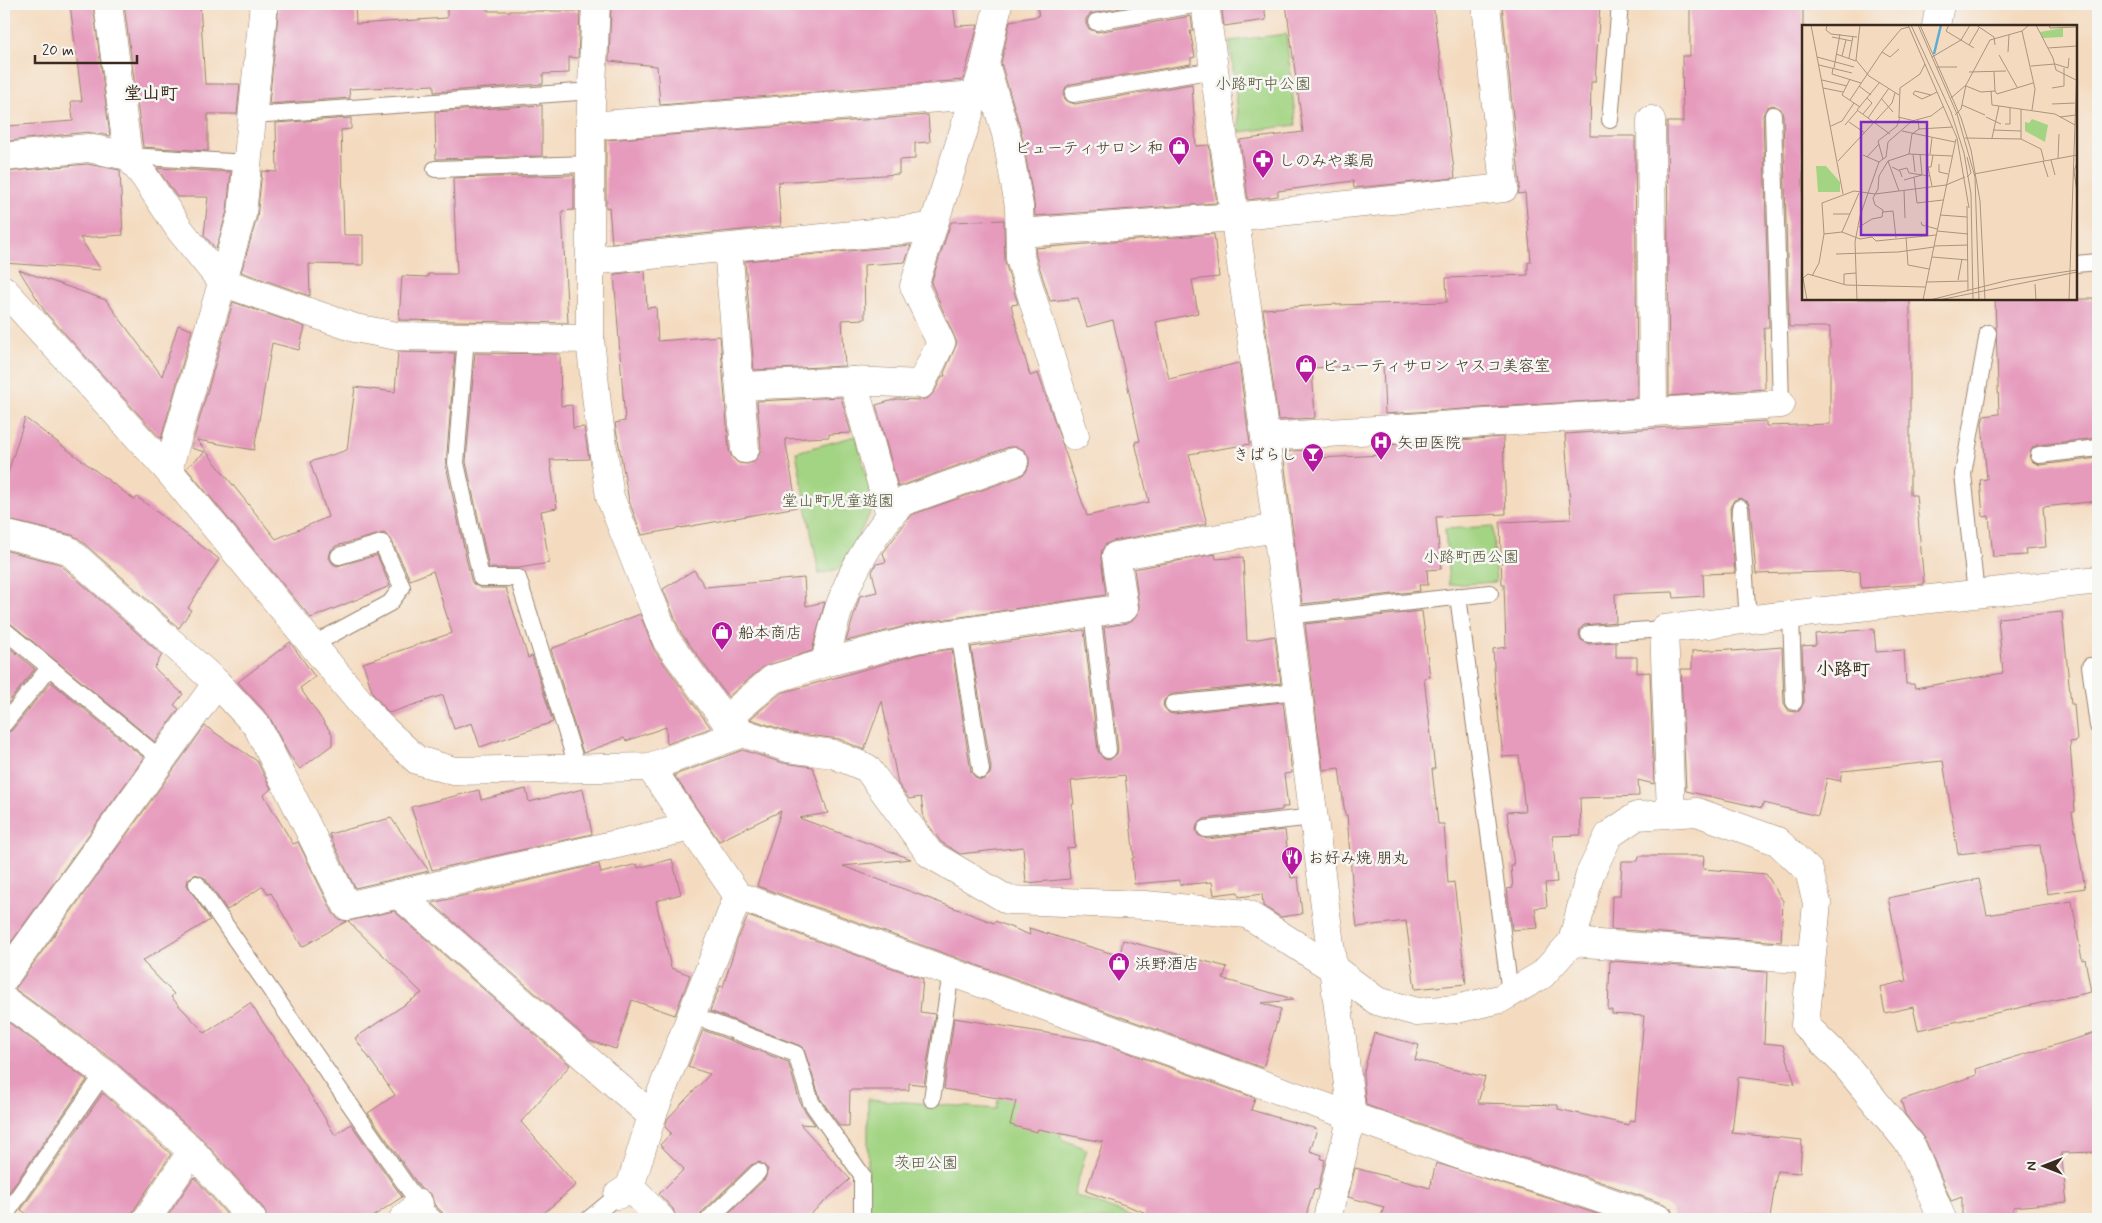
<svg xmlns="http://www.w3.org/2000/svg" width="2102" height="1223" font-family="Mynerve,'Klee One',sans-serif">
	<rect width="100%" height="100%" fill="#f6f6f2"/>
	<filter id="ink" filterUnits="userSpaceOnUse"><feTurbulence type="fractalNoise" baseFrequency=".02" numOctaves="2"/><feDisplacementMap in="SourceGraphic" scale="10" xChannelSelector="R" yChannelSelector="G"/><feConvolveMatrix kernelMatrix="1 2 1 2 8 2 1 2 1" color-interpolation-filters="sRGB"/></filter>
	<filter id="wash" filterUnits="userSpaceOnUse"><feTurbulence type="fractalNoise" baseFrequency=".0096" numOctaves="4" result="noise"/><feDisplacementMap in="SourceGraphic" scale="20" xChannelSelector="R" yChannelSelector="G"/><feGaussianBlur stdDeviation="1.12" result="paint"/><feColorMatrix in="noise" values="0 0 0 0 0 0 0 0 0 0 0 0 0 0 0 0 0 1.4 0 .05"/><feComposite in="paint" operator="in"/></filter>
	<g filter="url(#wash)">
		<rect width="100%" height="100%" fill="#f4dbc0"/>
		<g fill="#a3d483" stroke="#6f7f50">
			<path d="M1286 34 1296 125 1240 132 1230 41Z"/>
			<path d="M856 436 874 506 841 568 819 574 796 452Z"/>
			<path d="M1493 526 1496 582 1449 585 1445 529Z"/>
			<path d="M999 1097 1060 1109 1061 1139 1087 1149 1074 1195 1140 1219H868V1099L996 1109Z"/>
		</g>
		<g id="blocks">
			<g fill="#e69bbd">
				<path d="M70 4H93L110 136 87 132 9 141 8 126 73 121 71 101H82Z"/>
				<path d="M124 4H200L205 84H240L237 114H208V151L143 147Z"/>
				<path d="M279 4H355L356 24 447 18V4H488V11H580L578 58 569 57V73L543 74V84L434 92V85L349 89 350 98 269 104Z"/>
				<path d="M611 4H745L800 8V4H953L956 26 978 25 963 80 660 105 657 66 609 61Z"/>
				<path d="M1037 4H1142L1090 14 1086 19V24L1089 29 1097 32 1191 16 1193 31H1190L1195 57 1191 58V64L1071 84 1066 87 1063 95 1066 101 1075 104 1192 84 1196 146 1209 145 1217 203 1035 216 1034 203 1021 131 1001 63 1010 21 1039 16Z"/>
				<path d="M1221 4H1264L1266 20 1224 26Z"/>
				<path d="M1286 4H1433L1455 178 1354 188 1353 181 1278 191V196L1248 200 1240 140 1303 132Z"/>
				<path d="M1502 4H1600L1595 82H1591L1590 136H1635L1637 398 1385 414 1383 365 1312 368 1315 418 1278 420 1263 309 1336 304V305L1447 302 1446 278 1528 275V262H1531L1525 193 1518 194 1520 186Z"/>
				<path d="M1690 4H1803V299H1910V495H1916L1924 584 1861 588 1860 571 1756 574 1750 507 1748 502 1740 498 1734 500 1730 508 1735 573 1703 574 1704 596 1674 598 1673 592 1615 594 1616 622 1584 625 1580 629 1579 635 1581 640 1589 644 1616 642V657H1637V673L1650 672 1654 784 1638 780 1639 796 1580 798 1581 835 1552 836 1557 882 1545 883 1547 907 1535 908 1538 928 1512 930 1507 889 1513 888 1511 866H1514L1507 812 1525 811 1519 756 1503 757 1495 685 1493 649 1506 647 1504 584H1502L1500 522 1571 519 1565 434 1766 421V426L1830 424V327H1789L1783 115 1781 109 1773 105 1767 107 1763 115 1769 328H1764L1765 389 1669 396 1667 122H1683L1682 56H1690Z"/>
				<path d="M542 105V156L436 159 435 112Z"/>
				<path d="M928 115 930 142 915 143V159L899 160V174L778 182 781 226 612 243 609 207 606 208V140Z"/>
				<path d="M351 118V129L341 130 344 235H363V265L309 264 310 296 241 272 257 218 262 171 277 172 276 123Z"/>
				<path d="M87 164 120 170 123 235 80 238 101 270 4 263V172Z"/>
				<path d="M157 168 231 172 227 211 216 249 204 235 208 197H177Z"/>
				<path d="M574 175V210L562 211 568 323 399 320 402 276 428 277V274H457L453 178Z"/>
				<path d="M1004 220 1005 262 1018 304 1011 305 1030 376 1038 373 1087 516 1149 502 1135 442 1140 441 1113 320 1087 327 1078 298 1050 301 1036 256 1035 248 1214 234 1219 277 1192 280 1198 313 1156 322 1169 379 1239 363 1250 444 1189 454 1207 524 1113 541 1106 544 1102 550 1101 558 1106 595 914 624 846 641 860 596 877 592 872 572 876 564 886 562 883 553 911 515 1019 477 1026 472 1029 465V457L1024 450 1017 447H1009L898 487 876 405 897 399 920 400 928 398 935 391 942 376H945L944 373 957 343 931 283 951 222Z"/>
				<path d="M911 245 905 262 864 265 865 319 842 320 845 366 754 370 745 261Z"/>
				<path d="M19 270 106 300 162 376 178 325 192 330 161 439 46 313Z"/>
				<path d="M645 271 647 308 656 307 658 341 720 336 729 450 732 457 738 463 747 464 754 462 759 455 761 448 757 401 841 397 851 433 829 434V437L785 439 797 507 642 535 629 501 615 423 625 421 614 274Z"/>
				<path d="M1995 299H2097L2098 438 2037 445 2033 447 2029 456 2031 461 2040 465 2098 458V501L2043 507 2046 547 2025 549 2026 555 1993 557 1989 516 1983 517 1980 480 1987 479 1982 423 1984 416 1999 414Z"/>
				<path d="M233 302 305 327 299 350 272 343 254 450 197 440 276 539 328 517 310 462 347 450 355 387 395 392 398 352 455 353 446 465 471 580 473 584 481 588H506L528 658 532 656 553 722 480 747 472 723 454 729 443 695 389 713 373 694 363 663 452 633 433 571 410 580 391 539 384 533 336 546 331 550 329 558 333 564 337 566 377 555 390 586 311 618 186 468 205 452 191 448Z"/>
				<path d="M475 353 560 354 561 406 572 405 573 428 584 427 589 459 550 460 557 508 541 511 549 563 519 568H489L466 462Z"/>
				<path d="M25 418 135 500 137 497 219 559 188 608 191 610 179 628 78 538 72 535 4 519V486Z"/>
				<path d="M1503 437 1506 514 1436 517 1441 569 1427 570 1428 585H1419L1420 591 1302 604 1283 452 1317 449 1318 458 1384 455 1386 454V445Z"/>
				<path d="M4 550 60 564 162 655 154 668 183 694 174 705 179 709 155 742 4 618Z"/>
				<path d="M1215 554 1216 559 1243 557 1247 641 1275 636 1281 683 1172 694 1164 700 1163 706 1169 713 1174 714 1283 702 1292 773 1284 774 1288 807H1282V810L1204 819 1197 825 1196 830 1198 835 1207 839 1285 830 1291 878 1298 877 1302 914 1281 917 1263 906 1262 894 1239 897 1238 892 1214 895 1212 882 1180 885V880L1134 884 1132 858H1134L1125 775 1071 781 1074 804H1072L1075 847 1067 848 1070 879 1026 883 1023 847 960 854 941 842 924 819 921 797 909 799 898 784 882 701 864 750 839 739 792 733 750 719 781 693 919 654 952 649 971 772 977 779 983 780 990 774 991 768 971 647 1084 630 1098 751 1104 759 1110 760 1117 754 1118 749 1104 627 1127 623 1133 620 1138 614 1139 606 1134 569Z"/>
				<path d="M694 570 705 587 804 578 806 606 825 602 812 651 763 667 728 697 681 633 663 589Z"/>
				<path d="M1422 611 1430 677 1424 678 1435 769H1432L1438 824H1444L1448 883 1454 882 1466 984 1415 989 1406 921 1357 927 1353 895 1347 815H1345L1339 768 1323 770 1305 624Z"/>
				<path d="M2062 612 2071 704H2074L2077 741 2070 742 2075 812H2072L2085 888 2047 894 2040 845 1958 854 1943 761 1842 771 1840 781 1827 778 1818 816 1763 803 1762 808 1686 791 1681 669H1692V651L1732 649V651L1782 647 1784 703 1789 711 1795 712 1800 710 1804 702 1802 646 1816 645 1815 634 1874 629 1876 652 1904 650 1906 684H1914L1915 688 2003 673 1998 618Z"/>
				<path d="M640 614 654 650 711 728 667 744 666 727 626 741 624 738 583 753 551 649Z"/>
				<path d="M290 642 315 677 300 688 332 734V745L300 769 289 755 269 716 238 682Z"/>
				<path d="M11 649 35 669 4 708V658Z"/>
				<path d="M51 682 144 758 4 952V734L12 730Z"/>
				<path d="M205 726 257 761 271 789 264 795 293 844 298 842 333 913 338 919 347 921 302 947 271 893 268 894 263 886 227 910 205 878 196 874 188 879 187 885 210 920 142 961 174 994 171 997 205 1033 250 1003 293 1066 335 1135 351 1124 402 1197 369 1219H267L264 1209 202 1139 113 1060 15 989Z"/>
				<path d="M743 750 783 763 813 767 828 813 799 818 911 859 843 866 994 923 995 921 1030 935 1029 928 1120 956 1123 940 1227 967 1223 979 1293 999V1000L1261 1003 1281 1009 1263 1068 757 886 781 811 719 841 674 775Z"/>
				<path d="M526 789 529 802 583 789 592 834 432 870 411 807 479 790 481 800Z"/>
				<path d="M391 818 429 871 355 888 329 834Z"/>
				<path d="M1639 856H1704L1703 869 1766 874 1783 901 1781 942 1611 929 1612 896H1620L1622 861H1638Z"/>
				<path d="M672 859 681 894 656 901 671 968 690 975 675 1015 632 1000 616 1049 590 1041 432 903 599 864 601 873 637 864 638 868Z"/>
				<path d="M1979 879 1987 915 2072 901 2082 960 2085 959 2091 992 1918 1030 1913 1007 1885 1013 1880 987 1906 981 1888 898Z"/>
				<path d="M394 911 570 1065 521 1122 576 1185 537 1219H446L442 1212 434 1204 431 1194 421 1189 368 1113 395 1095 355 1038 422 993 348 921Z"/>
				<path d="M748 916 923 979 920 1012 935 1014 924 1085 909 1083V1090H850L849 1126H840L820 1098 803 1047 710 1011 720 986 723 987 737 941Z"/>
				<path d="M1610 961 1767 972 1764 1043 1783 1045 1795 1084 1738 1077 1732 1133 1802 1140 1800 1173 1777 1171 1770 1218 1745 1214 1744 1219H1674L1671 1209 1664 1204 1580 1175 1473 1143 1366 1105 1363 1075 1374 1033 1419 1045 1415 1060 1485 1077 1478 1103 1558 1105V1109L1629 1125V1120L1635 1121 1644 1016 1612 1014V1010H1608Z"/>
				<path d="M954 1018 1096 1041 1255 1098 1251 1110 1317 1129 1310 1151 1322 1155 1321 1159 1325 1160 1318 1190 1314 1189 1305 1219H1142L1144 1212 1086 1191 1103 1142 1038 1129 1037 1132 1010 1125 1016 1101 944 1089Z"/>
				<path d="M4 1019 87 1080 5 1198 4 1197Z"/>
				<path d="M703 1030 788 1062 801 1105 815 1125 800 1124 850 1179 805 1219H723L765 1179 768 1169 760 1162 751 1165 702 1212 699 1219H676L673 1209 659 1194 684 1169 660 1145 671 1133 665 1127 668 1118 710 1074 688 1067Z"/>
				<path d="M2098 1032V1152L2061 1153 2067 1202 2013 1207V1219H1962V1197L1951 1201 1926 1141 1905 1114 1901 1100 1977 1075 1976 1069Z"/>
				<path d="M103 1093 171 1154 134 1210 130 1219H35L21 1210Z"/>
				<path d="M1436 1163 1570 1205 1612 1219H1380L1384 1207 1348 1197 1355 1168 1430 1188Z"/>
				<path d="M194 1177 231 1219H169L167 1217Z"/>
			</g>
		</g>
	</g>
	<g filter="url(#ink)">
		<use href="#blocks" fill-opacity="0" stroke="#98826f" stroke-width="1"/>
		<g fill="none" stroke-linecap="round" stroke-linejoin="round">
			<g stroke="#98826f" stroke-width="18">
				<g id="service">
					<path d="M1096 22 1199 4"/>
					<path d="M1073 94 1214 70"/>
					<path d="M253 115 592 91"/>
					<path d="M1773 115 1781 404"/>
					<path d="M1610 120 1620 4"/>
					<path d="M128 156 248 163"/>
					<path d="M435 169 590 164"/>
					<path d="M2076 264 2098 262"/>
					<path d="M466 337 456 463 481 578H518L578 769"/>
					<path d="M2039 455 2098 448"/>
					<path d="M1740 508 1748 620"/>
					<path d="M1976 594 1963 474 1988 333"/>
					<path d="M1458 596 1510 993"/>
					<path d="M1092 612 1108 750"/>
					<path d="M1791 615 1794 702"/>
					<path d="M1287 616 1490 593"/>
					<path d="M4 630 162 760"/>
					<path d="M959 632 981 770"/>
					<path d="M1589 634 1664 629"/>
					<path d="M312 645 390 603 402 587 382 543 339 556"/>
					<path d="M2090 666 2098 726"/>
					<path d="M1173 704 1297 691"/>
					<path d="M4 724 49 668"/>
					<path d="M1206 829 1314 817"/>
					<path d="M197 884 419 1204 435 1219"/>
					<path d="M692 1015 796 1054 811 1102 862 1175V1219"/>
					<path d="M932 1099 951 972"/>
					<path d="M4 1217 104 1073"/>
					<path d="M589 1219 618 1195"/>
					<path d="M709 1219 758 1172"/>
				</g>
			</g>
			<g stroke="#98826f" stroke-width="29">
				<g id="minor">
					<path d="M108 4 128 156"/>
					<path d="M596 4 590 126V339L598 413 610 497 667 641 725 720 743 733 788 748 833 754 867 768 930 854 1008 900 1145 905 1247 914 1334 969 1377 1001 1417 1012 1456 1009 1500 999 1542 975 1572 942 1590 874 1609 835 1637 816 1697 812 1777 841 1809 871 1817 903 1805 1025 1843 1062 1912 1147 1942 1219"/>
					<path d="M1205 4 1265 437 1352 1116 1327 1219"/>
					<path d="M1936 26 1940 4"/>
					<path d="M985 64 1006 134 1019 206 1020 258 1075 436"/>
					<path d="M1651 120 1653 412"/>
					<path d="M590 126 976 95"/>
					<path d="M4 157 88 148 128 156 144 176 180 230 222 282 355 328 397 336 590 339"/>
					<path d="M1020 233 1234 217 1504 188 1486 4"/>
					<path d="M728 248 745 449"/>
					<path d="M590 261 933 227"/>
					<path d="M4 290 168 470 378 724 417 760 454 771 650 767 743 733"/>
					<path d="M741 386 853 381"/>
					<path d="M1265 437 1781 404"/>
					<path d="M168 470 242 214 264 4"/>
					<path d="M890 515 853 381 921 384 941 343 914 286 985 64 998 4"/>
					<path d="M4 534 68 550 217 683 257 726 347 906 691 827"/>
					<path d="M825 663C830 642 834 620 842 600 854 565 878 528 902 502L1014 462"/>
					<path d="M725 720 773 679 825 663 916 639 1124 608 1116 556 1276 528"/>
					<path d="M650 767 738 896 1468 1158 1575 1190 1659 1219"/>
					<path d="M1671 813 1664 629 2098 580"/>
					<path d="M398 894 652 1116"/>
					<path d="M1572 942 1811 960"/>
					<path d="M4 978 217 683"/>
					<path d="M4 1000 104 1073 192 1151 252 1219"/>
					<path d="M630 1187 661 1219"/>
					<path d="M618 1195 630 1187 652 1116 738 896"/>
					<path d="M147 1219 192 1151"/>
					<path d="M403 1219 419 1204"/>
				</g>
			</g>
			<use href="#service" stroke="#fff" stroke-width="16"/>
			<use href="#minor" stroke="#fff" stroke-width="28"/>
		</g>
	</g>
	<defs>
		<g id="shop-pin" transform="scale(1.125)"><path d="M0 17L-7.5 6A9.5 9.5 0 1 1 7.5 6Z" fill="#b5179e" stroke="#f6f6f2"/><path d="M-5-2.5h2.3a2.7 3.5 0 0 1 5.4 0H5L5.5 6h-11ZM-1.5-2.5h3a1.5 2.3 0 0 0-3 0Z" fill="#fff"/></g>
		<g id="pharmacy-pin" transform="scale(1.125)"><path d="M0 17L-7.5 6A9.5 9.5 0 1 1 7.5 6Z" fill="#b5179e" stroke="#f6f6f2"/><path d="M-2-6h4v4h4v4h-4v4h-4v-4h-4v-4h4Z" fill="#fff"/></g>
		<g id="hospital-pin" transform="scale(1.125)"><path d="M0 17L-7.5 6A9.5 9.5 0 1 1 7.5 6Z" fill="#b5179e" stroke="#f6f6f2"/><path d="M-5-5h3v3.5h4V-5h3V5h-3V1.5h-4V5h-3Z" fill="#fff"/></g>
		<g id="bar-pin" transform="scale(1.125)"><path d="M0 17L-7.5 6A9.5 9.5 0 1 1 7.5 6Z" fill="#b5179e" stroke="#f6f6f2"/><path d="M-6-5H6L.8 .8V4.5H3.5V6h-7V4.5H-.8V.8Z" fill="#fff"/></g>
		<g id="restaurant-pin" transform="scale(1.125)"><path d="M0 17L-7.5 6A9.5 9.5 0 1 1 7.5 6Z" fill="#b5179e" stroke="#f6f6f2"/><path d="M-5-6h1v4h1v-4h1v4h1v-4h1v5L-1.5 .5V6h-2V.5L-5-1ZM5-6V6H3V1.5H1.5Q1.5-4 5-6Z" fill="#fff"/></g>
	</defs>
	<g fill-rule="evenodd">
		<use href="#shop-pin" x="1179" y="147"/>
		<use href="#pharmacy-pin" x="1263" y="160"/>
		<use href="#shop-pin" x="1306" y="365"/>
		<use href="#hospital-pin" x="1381" y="442"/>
		<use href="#bar-pin" x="1313" y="454"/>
		<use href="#shop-pin" x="722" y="632"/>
		<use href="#restaurant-pin" x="1292" y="857"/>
		<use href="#shop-pin" x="1119" y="963"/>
	</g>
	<g text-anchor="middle" stroke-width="5" stroke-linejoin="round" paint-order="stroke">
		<g font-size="16" fill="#555437" stroke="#f6f6f2">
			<text x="1263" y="89">小路町中公園</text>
			<text x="838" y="506">堂山町児童遊園</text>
			<text x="1471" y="562">小路町西公園</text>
			<text x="926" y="1168">茨田公園</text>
		</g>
		<g font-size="16" fill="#3b2a1e" stroke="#f6f6f2" text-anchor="start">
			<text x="1163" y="153" text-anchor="end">ビューティサロン 和</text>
			<text x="1279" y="166">しのみや薬局</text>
			<text x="1322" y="371">ビューティサロン ヤスコ美容室</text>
			<text x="1397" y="448">矢田医院</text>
			<text x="1297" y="460" text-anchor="end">きばらし</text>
			<text x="738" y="638">船本商店</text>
			<text x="1308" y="863">お好み焼 朋丸</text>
			<text x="1135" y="969">浜野酒店</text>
		</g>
		<g font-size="18" font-weight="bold" fill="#3b2a1e" stroke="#f6f6f2">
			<text x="151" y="99">堂山町</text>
			<text x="1843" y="675">小路町</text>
		</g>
	</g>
	<g transform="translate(1802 25)">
		<rect width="275" height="275" fill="#f4dbc0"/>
		<path d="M261 3V12L241 13 238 7ZM230 94 246 100 243 117 223 106V97L227 98ZM14 141H24L38 157V167H16Z" fill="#a3d483"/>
		<path fill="none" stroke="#5cacd6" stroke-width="2.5" d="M132 29 139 0"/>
		<path fill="none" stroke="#aa947f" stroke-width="1" d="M9 0 41 169M25 0 24 5 29 9 55 12M58 0 54 35 67 51 97 70M106 0 155 113 167 183M109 0 149 87 162 128 169 169 171 275M116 0 155 89 173 152 177 275M118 0 159 93 169 125 178 176 183 275M147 0 144 6 172 23M174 0 192 12 193 20M234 0 251 33 254 45 274 55M247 0 248 3 275 2M220 6 233 64 230 85M30 12 50 16M167 20 177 3M246 23 275 21M80 27 88 32 97 24M206 27 207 10M34 29 54 36M197 30 215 62M40 31 44 15M15 32 52 42M130 32 159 15 168 0M47 33 51 11M17 40 50 48M229 41 253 39 266 43 267 33M135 42H155M31 43 30 49 59 58M32 43 38 9M167 47 204 46M192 47 193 66M48 54 40 70 58 82M20 55 45 61M78 57 55 85 88 109M57 61 69 70M164 61 179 67 193 66 195 69 231 58M21 63 41 67M250 63 262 61V43M189 66 190 80 253 89 273 100M129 70 120 74 111 69 113 66 129 70 135 67M79 73 91 87M149 73 164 60M48 75 80 27 99 4 107 2M250 79 273 78M160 80 183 90M61 89 70 78 65 73M153 90 159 84 164 60 188 15 220 6 227 0M96 92 113 96M97 92 98 63 118 49 123 39M184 92 199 99M258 92 274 90M66 93 87 63M47 97 63 108M203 99H208V83M43 100 55 86M29 101 40 96 52 78M117 104 151 102M191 105 219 106M100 106 153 117M163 113 219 114 239 124 242 136M190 113 197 81M219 114V84M107 129 110 109 117 104 116 95M111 129 113 147M118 129 120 149M128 129 130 113M61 130 77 137M65 132 77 119M84 132 86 117 110 96 129 91 142 81M165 132 169 148 165 152M81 134 76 116 95 101 98 92M256 134 257 109M249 135 253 150M36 136 90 78 93 68M86 136 97 166M241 136 246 152M275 138 272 146 275 167M137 139V147L146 149M90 142 98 146 100 152M97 145 105 143 107 148 128 151M172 149 275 130M112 152 115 178 141 175M102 155 120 150M130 161 126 142H129L131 130M102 165 103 193M165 181 166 265M81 187 91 186 94 213M31 189H48M138 190 165 192M119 197 120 200 135 204M57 202 70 194 80 192 81 185 73 180 71 173 76 164 77 151 86 136 107 129 150 131M135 206 166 209M40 207 57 168M22 209 40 207 58 214 70 212 74 216 134 210M104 212 106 240 127 244M132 221 166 220M34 229 96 227 132 222M130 232 166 235M10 251 17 238 22 209 20 178 52 166 73 169 144 160 163 152M156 255 160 234M124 257 166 256M42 259V249L54 248M233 259 234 275M5 275 1 253 6 249 44 260 123 262M55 275 53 217 58 191 77 137 84 132M121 275 154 114M128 275 207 255 275 245M137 275 275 247M267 275 275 40"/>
		<path fill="#7b2cbf" fill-opacity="0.15" stroke="#7b2cbf" stroke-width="2.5" d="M59 97H125V210H59Z"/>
		<rect width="275" height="275" fill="none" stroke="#3b2a1e" stroke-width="2.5"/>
	</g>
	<rect width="2102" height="1223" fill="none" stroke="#f6f6f2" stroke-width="20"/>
	<g transform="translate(2044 1166) rotate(270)" stroke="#f6f6f2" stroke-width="4" paint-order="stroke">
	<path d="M0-4L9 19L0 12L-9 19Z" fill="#3b2a1e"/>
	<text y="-8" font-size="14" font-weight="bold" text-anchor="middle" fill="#3b2a1e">N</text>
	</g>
	<path d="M35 55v8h102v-8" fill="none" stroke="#3b2a1e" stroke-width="2.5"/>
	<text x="42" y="55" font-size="15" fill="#3b2a1e" stroke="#f6f6f2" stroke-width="4" paint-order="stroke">20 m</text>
</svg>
